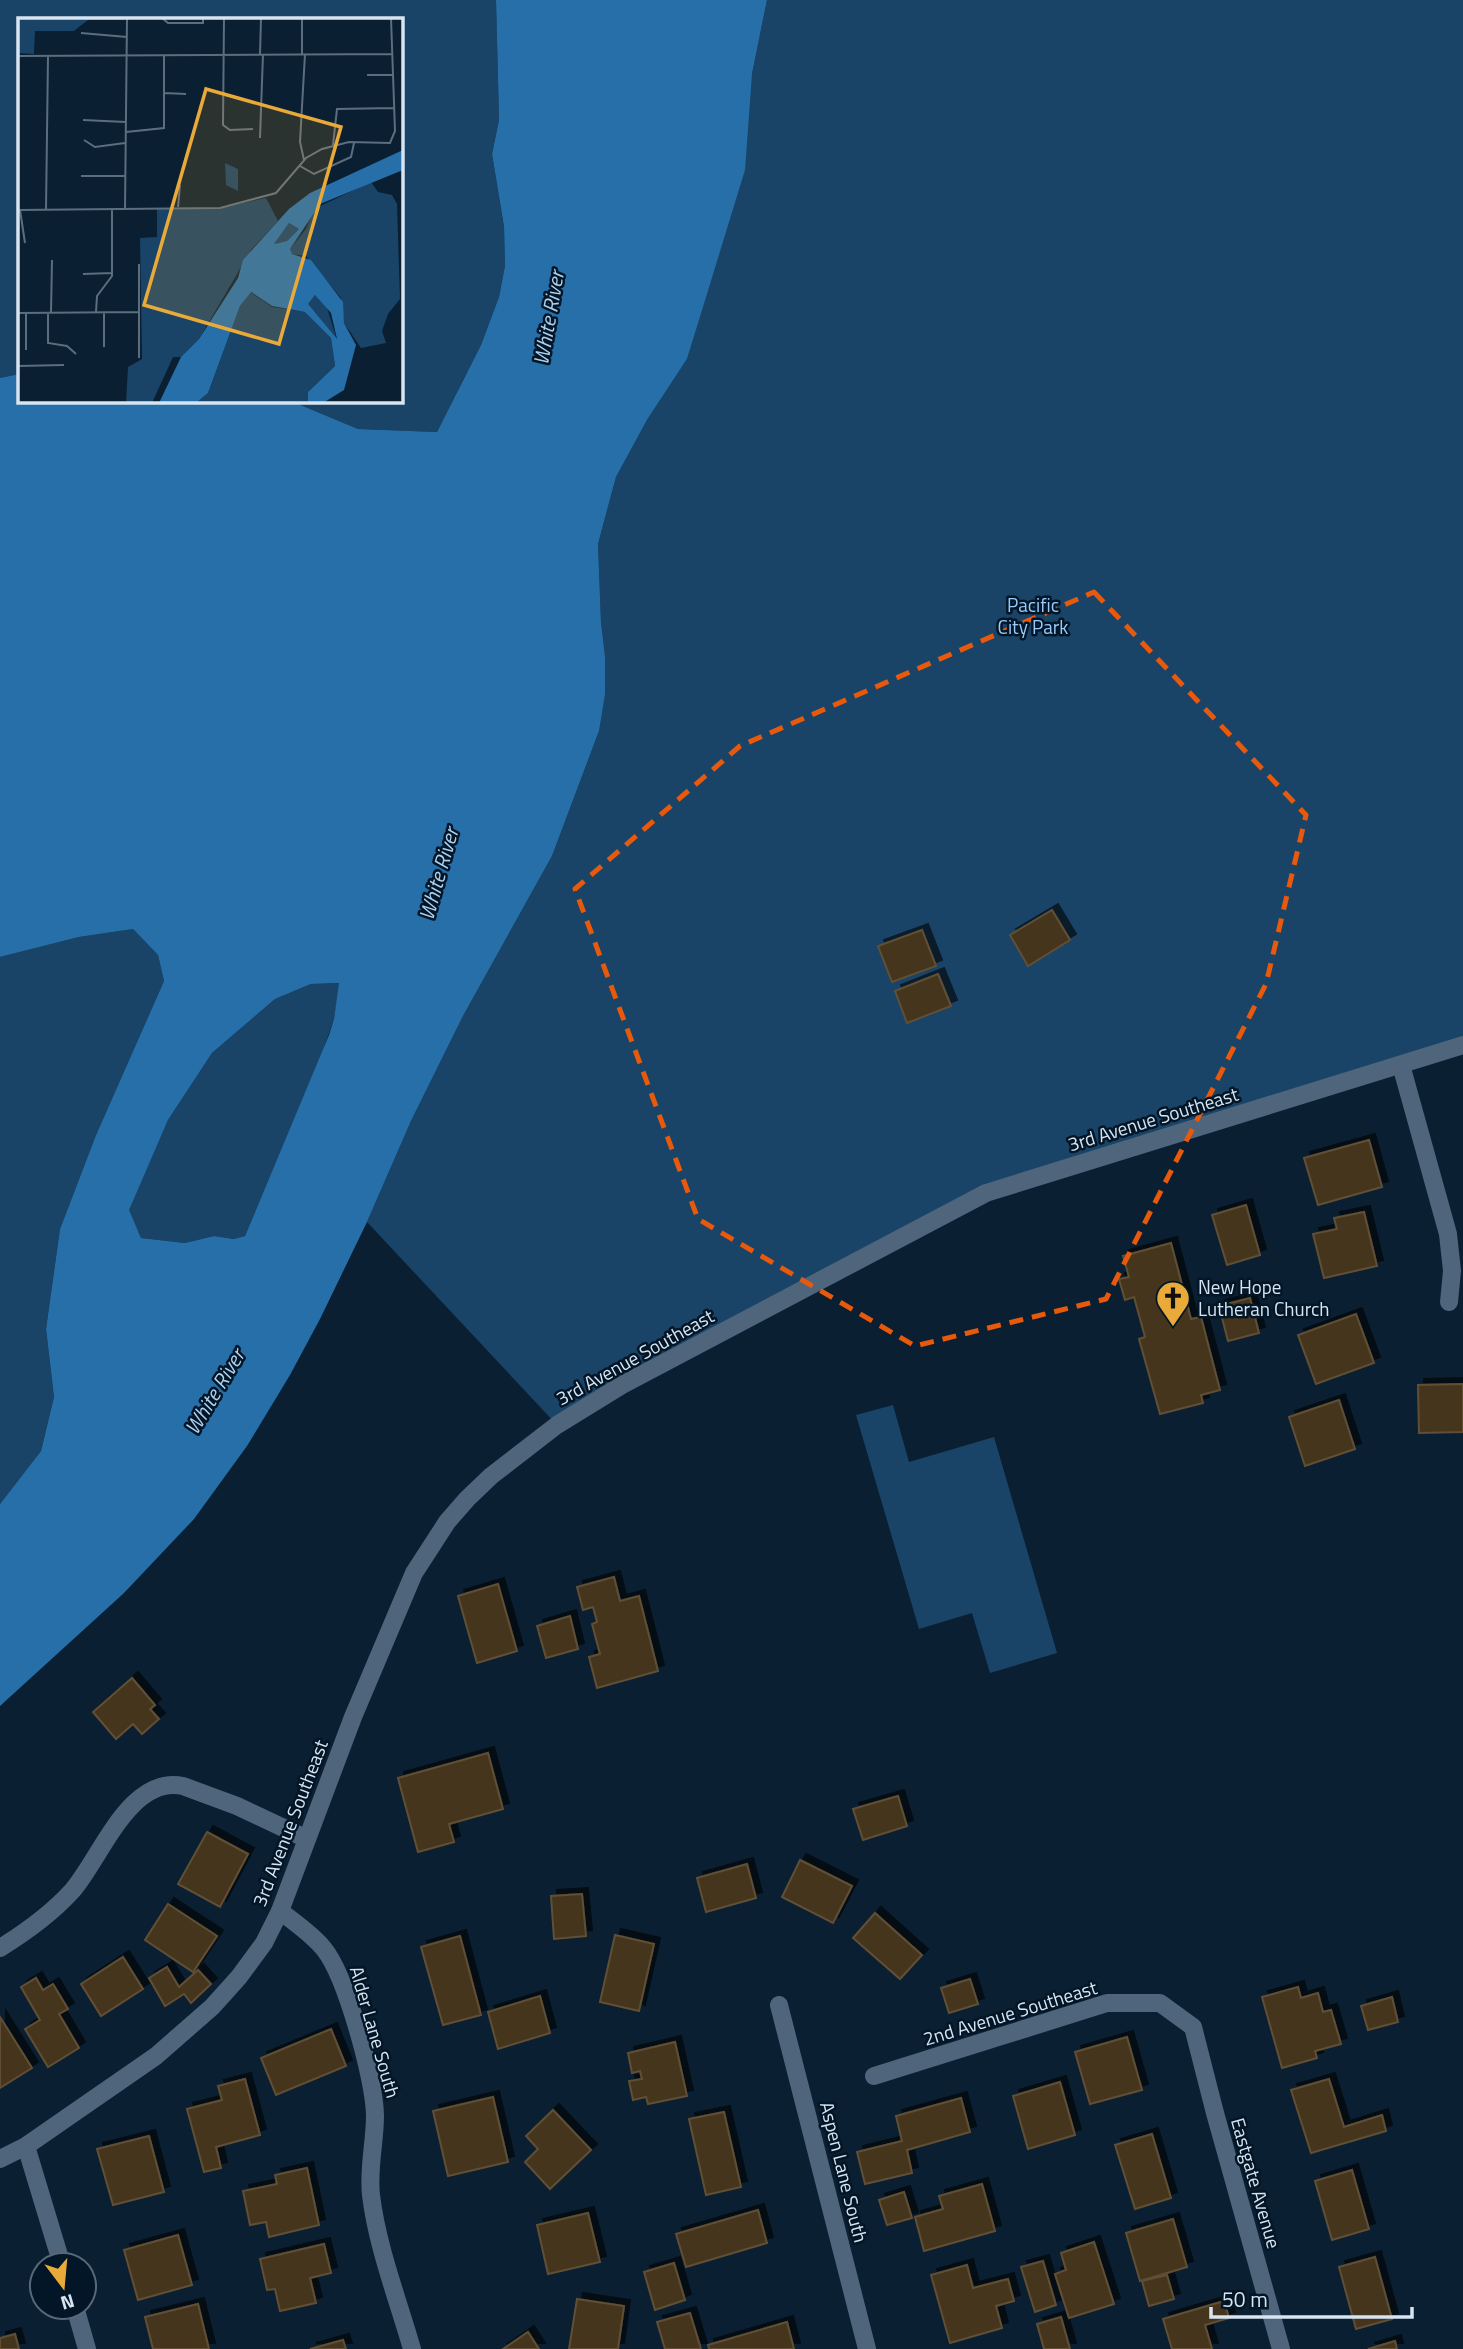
<svg xmlns="http://www.w3.org/2000/svg" width="1463" height="2349" font-family="'Titillium Web',sans-serif">
	<defs>
		<filter id="shadow"><feDropShadow dx="6" dy="-6" stdDeviation="0" flood-color="#0009"/></filter>
	</defs>
	<rect width="100%" height="100%" fill="#0a1f31"/>
	<g fill="#194467">
		<path d="M0 0H496L499 120 492 154 504 228 505 266 499 297 481 345 437 432 358 429 291 401H401V19H19V374L0 378Z"/>
		<path d="M767 0H1463V1045L986 1193 557 1425 367 1222 411 1121 463 1016 552 856 599 731 605 656 601 622 598 544 616 477 647 420 687 359 711 277Z"/>
		<path d="M133 929 158 955 164 981 96 1135 60 1229 46 1329 54 1397 41 1451 0 1504V957L79 937Z"/>
		<path d="M340 983 334 1019 322 1053 245 1236 235 1239 214 1236 185 1243 141 1238 128 1210 168 1120 212 1053 275 999 311 984Z"/>
		<path d="M893 1405 909 1462 994 1437 1057 1653 990 1673 972 1613 919 1629 856 1415Z"/>
	</g>
	<path fill="#266fa9" fill-rule="evenodd" d="M496 0H767L752 74 745 170 687 359 647 420 616 477 598 544 601 622 605 656V694L599 731 552 856 463 1016 411 1121 367 1222 320 1319 290 1375 247 1446 194 1519 124 1593 0 1706V1504L41 1451 54 1397 46 1329 60 1229 96 1135 164 981 158 955 133 929 79 937 0 957V378L19 374V401H291L358 429 437 432 481 345 499 297 505 266 504 227 492 154 499 120ZM339 983 334 1019 329 1035 245 1236 234 1239 214 1236 185 1243 141 1238 129 1210 168 1120 212 1053 275 999 311 984Z"/>
	<g fill="#45351c" stroke="#604f36" stroke-width="2" filter="url(#shadow)">
		<path d="M1052 910 1070 940 1028 966 1010 935Z"/>
		<path d="M922 930 936 966 892 982 878 946Z"/>
		<path d="M938 974 951 1006 907 1023 895 991Z"/>
		<path d="M1369 1140 1382 1187 1318 1205 1304 1158Z"/>
		<path d="M1246 1205 1260 1255 1227 1265 1212 1215Z"/>
		<path d="M1364 1212 1377 1266 1324 1278 1313 1234 1337 1229 1334 1218Z"/>
		<path d="M1171 1243 1191 1319 1201 1317 1220 1390 1201 1395 1203 1403 1160 1414 1139 1339 1145 1337 1134 1297 1125 1300 1119 1279 1129 1277 1123 1256Z"/>
		<path d="M1250 1298 1259 1333 1228 1341 1219 1306Z"/>
		<path d="M1356 1314 1374 1363 1316 1384 1298 1335Z"/>
		<path d="M1463 1384V1432L1419 1433 1418 1385Z"/>
		<path d="M1339 1400 1355 1449 1305 1466 1289 1417Z"/>
		<path d="M614 1577 620 1601 639 1596 658 1671 597 1688 589 1657 600 1654 592 1624 597 1622 593 1607 583 1610 577 1587Z"/>
		<path d="M498 1584 517 1651 477 1663 458 1596Z"/>
		<path d="M570 1616 578 1649 546 1658 537 1626Z"/>
		<path d="M132 1678 155 1705 150 1709 159 1719 142 1734 133 1724 116 1739 93 1712Z"/>
		<path d="M488 1753 503 1809 449 1824 454 1842 418 1852 398 1778Z"/>
		<path d="M898 1796 907 1826 863 1840 853 1809Z"/>
		<path d="M207 1832 248 1854 220 1907 178 1884Z"/>
		<path d="M800 1860 852 1886 833 1923 782 1897Z"/>
		<path d="M747 1864 756 1898 706 1912 697 1878Z"/>
		<path d="M582 1894 586 1936 554 1939 551 1896Z"/>
		<path d="M168 1904 217 1936 193 1972 145 1940Z"/>
		<path d="M875 1913 922 1955 900 1979 853 1938Z"/>
		<path d="M615 1935 654 1944 639 2011 600 2002Z"/>
		<path d="M460 1936 481 2015 443 2025 421 1947Z"/>
		<path d="M123 1957 143 1989 101 2016 81 1984Z"/>
		<path d="M167 1967 179 1987 198 1970 211 1984 191 2003 184 1994 165 2006 149 1978Z"/>
		<path d="M36 1978 43 1990 53 1984 68 2009 59 2014 79 2048 48 2067 25 2029 40 2020 21 1987Z"/>
		<path d="M970 1979 978 2004 949 2013 941 1988Z"/>
		<path d="M1298 1987 1301 1998 1318 1993 1323 2012 1331 2010 1341 2044 1315 2051 1317 2058 1282 2068 1262 1997Z"/>
		<path d="M540 1996 550 2033 498 2049 488 2012Z"/>
		<path d="M1392 1997 1398 2022 1368 2030 1361 2006Z"/>
		<path d="M0 2017 32 2068 0 2088Z"/>
		<path d="M331 2029 346 2066 276 2095 261 2058Z"/>
		<path d="M1127 2037 1142 2090 1090 2104 1075 2052Z"/>
		<path d="M675 2042 687 2096 648 2104 646 2097 633 2100 629 2081 642 2079 640 2071 632 2073 628 2053Z"/>
		<path d="M245 2079 260 2135 216 2147 221 2168 204 2172 187 2109 222 2100 218 2086Z"/>
		<path d="M1329 2079 1344 2127 1382 2115 1386 2131 1311 2153 1291 2090Z"/>
		<path d="M1060 2082 1075 2135 1028 2149 1013 2096Z"/>
		<path d="M493 2097 508 2162 448 2176 433 2111Z"/>
		<path d="M961 2098 970 2132 907 2150 912 2173 865 2184 857 2152 902 2141 896 2116Z"/>
		<path d="M553 2110 591 2150 550 2189 525 2162 538 2149 526 2136Z"/>
		<path d="M724 2112 741 2187 706 2195 689 2119Z"/>
		<path d="M1152 2134 1171 2198 1135 2209 1115 2145Z"/>
		<path d="M149 2136 164 2192 113 2205 97 2149Z"/>
		<path d="M307 2168 319 2225 269 2237 266 2222 250 2225 243 2191 277 2184 275 2175Z"/>
		<path d="M1352 2170 1369 2229 1332 2240 1315 2181Z"/>
		<path d="M982 2184 995 2231 924 2251 915 2217 943 2209 939 2196Z"/>
		<path d="M904 2192 912 2218 887 2225 879 2200Z"/>
		<path d="M758 2210 767 2243 686 2267 676 2234Z"/>
		<path d="M588 2213 600 2262 548 2274 537 2225Z"/>
		<path d="M1173 2219 1187 2267 1140 2281 1126 2233Z"/>
		<path d="M178 2235 192 2285 138 2300 124 2250Z"/>
		<path d="M1094 2242 1114 2304 1069 2318 1055 2274 1066 2270 1061 2253Z"/>
		<path d="M324 2244 331 2273 310 2278 316 2303 280 2311 275 2289 267 2290 260 2259Z"/>
		<path d="M1375 2257 1392 2319 1356 2329 1339 2267Z"/>
		<path d="M1043 2261 1056 2305 1035 2312 1021 2267Z"/>
		<path d="M674 2263 685 2300 655 2310 644 2272Z"/>
		<path d="M967 2265 973 2288 1008 2279 1014 2301 996 2306 1002 2328 950 2343 931 2275Z"/>
		<path d="M1167 2275 1174 2299 1149 2306 1142 2281Z"/>
		<path d="M577 2299 624 2306 618 2349H569Z"/>
		<path d="M1224 2301 1229 2318 1205 2325 1212 2349H1172L1163 2319Z"/>
		<path d="M198 2304 209 2349H153L145 2317Z"/>
		<path d="M690 2313 701 2349H665L657 2322Z"/>
		<path d="M1061 2317 1070 2349H1044L1037 2324Z"/>
		<path d="M787 2322 794 2349H709L708 2345Z"/>
		<path d="M528 2332 539 2349H503Z"/>
		<path d="M15 2334 19 2349H0V2338Z"/>
		<path d="M343 2340 346 2349H310Z"/>
		<path d="M1395 2341 1397 2349H1368Z"/>
	</g>
	<g fill="none" stroke-linecap="round" stroke-linejoin="round">
		<g stroke="#4e657b" stroke-width="18">
			<path d="M1401 1065 1448 1234 1452 1271 1449 1302"/>
			<path d="M280 1911C295 1923 312 1934 324 1949 346 1976 375 2081 375 2116 375 2142 368 2168 371 2195 377 2246 398 2300 412 2349"/>
			<path d="M0 1948C26 1932 51 1914 72 1891 101 1858 129 1775 183 1786L237 1806 307 1839"/>
			<path d="M779 2005 867 2349"/>
			<path d="M874 2076 1107 2003H1160L1193 2027 1215 2113 1281 2349"/>
			<path d="M26 2146 62 2265"/>
			<path d="M0 2159 26 2146 156 2056 212 2007 239 1977 264 1943 280 1911 353 1717 414 1573 447 1522 467 1499 491 1476 557 1425 622 1385 986 1193 1463 1045"/>
			<path d="M75 2307 87 2349"/>
		</g>
	</g>
	<path fill="none" stroke="#e8590c" stroke-width="5" stroke-dasharray="14 9" stroke-linejoin="round" d="M1094 592 1306 815 1266 984 1106 1299 915 1346 698 1219 575 889 740 746Z"/>
	<defs>
		<g id="church-pin" transform="scale(1.75)"><path d="M0 17L-7.5 6A9.5 9.5 0 1 1 7.5 6Z" fill="#eaaa39" stroke="#021627"/><path d="M-1.2-6h2.4v3.5h3.3v2.4h-3.3V6h-2.4V-.1h-3.3v-2.4h3.3Z" fill="#111"/></g>
	</defs>
	<g fill-rule="evenodd">
		<use href="#church-pin" x="1173" y="1298"/>
	</g>
	<g text-anchor="middle" stroke-width="5" stroke-linejoin="round" paint-order="stroke">
		<g font-size="19" fill="#97cbfb" stroke="#021627">
			<text x="1033" y="612">Pacific<tspan x="1033" dy="22">City Park</tspan></text>
		</g>
		<g font-size="19" fill="#d7e4f1" stroke="#021627">
			<text transform="translate(1153 1119) rotate(-17)" y="7">3rd Avenue Southeast</text>
			<text transform="translate(635 1357) rotate(-29)" y="7">3rd Avenue Southeast</text>
			<text transform="translate(290 1823) rotate(-69)" y="7">3rd Avenue Southeast</text>
			<text transform="translate(1010 2013) rotate(-17)" y="7">2nd Avenue Southeast</text>
			<text transform="translate(375 2032) rotate(74)" y="7">Alder Lane South</text>
			<text transform="translate(844 2172) rotate(76)" y="7">Aspen Lane South</text>
			<text transform="translate(1256 2183) rotate(74)" y="7">Eastgate Avenue</text>
		</g>
		<g font-size="19" fill="#d7e4f1" stroke="#021627" text-anchor="start">
			<text x="1198" y="1294">New Hope<tspan x="1198" dy="22">Lutheran Church</tspan></text>
		</g>
		<g font-size="21" font-style="italic" fill="#aed1f0" stroke="#021627">
			<text transform="translate(549 318) rotate(-80)" y="7">White River</text>
			<text transform="translate(439 874) rotate(-74)" y="7">White River</text>
			<text transform="translate(215 1392) rotate(-59)" y="7">White River</text>
		</g>
	</g>
	<g transform="translate(18 18)">
		<rect width="385" height="385" fill="#0a1f31"/>
		<path d="M0 0H106V2H70L56 13H17L16 36 0 35ZM207 145 220 151V173L208 167ZM353 164 360 174 374 177 379 186 382 281 370 296 364 313 368 325 343 330 326 305 323 280 288 238 273 236 272 231 288 211 296 191ZM248 180 260 203 233 232 181 321 163 339H155L134 385H108L110 349 124 341 122 220 139 219V191L202 190ZM271 205 281 211 269 223 256 226ZM232 274 254 289 288 294 313 320 317 348 291 373 290 385H178L190 375 222 288ZM297 277 307 283 319 322 289 286Z" fill="#194467"/>
		<path d="M385 132V152L302 186 272 231 274 236 293 242 325 284 326 305 338 327 326 372 305 385H290V374L317 348 313 320 287 294 254 288 233 274 222 288 190 375 178 385H141L163 339 181 321 220 260 225 242 271 191 292 175ZM271 205 281 211 269 223 256 226ZM297 277 313 295 319 321 290 286Z" fill="#266fa9" fill-rule="evenodd"/>
		<path fill="none" stroke="#5c6e7e" stroke-width="2" d="M144 0 150 5H185V0M206 0 205 107 212 112 235 111M63 15 109 19M242 36 243 0M284 36V0M0 38 374 36M349 57H375M146 75 168 76M65 102 108 104M108 114 146 110V37M242 120 245 36M66 122 77 129 107 125M315 127 319 91 376 90M286 142 282 124 287 36M282 148 296 156 333 139 336 125M63 158H107M160 189 162 167M107 191 109 0M0 192 202 190 258 175 288 140 304 131 331 124 372 125 377 113 373 0M2 192 7 225M28 192 30 38M65 256 94 255M30 294V325L49 328 58 336M33 294 34 242M78 294 79 278 94 258V191M0 295 121 294M86 329V294M8 332V295M121 340V246M0 348 46 347"/>
		<path fill="#eaaa39" fill-opacity="0.15" stroke="#eaaa39" stroke-width="3.5" d="M188 71 323 109 261 326 126 287Z"/>
		<rect width="385" height="385" fill="none" stroke="#d7e4f1" stroke-width="3.5"/>
	</g>
	<g transform="translate(63 2286) rotate(164)"><circle r="33" fill="#021627" stroke="#576878" stroke-width="2"/>
	<path d="M0-5L12 26L0 18L-12 26Z" fill="#eaaa39"/>
	<text y="-10" font-size="19" font-weight="bold" text-anchor="middle" fill="#d7e4f1">N</text>
	</g>
	<path d="M1211 2307v10h201v-10" fill="none" stroke="#d7e4f1" stroke-width="3.5"/>
	<text x="1222" y="2307" font-size="21" fill="#d7e4f1" stroke="#021627" stroke-width="5" paint-order="stroke">50 m</text>
</svg>
